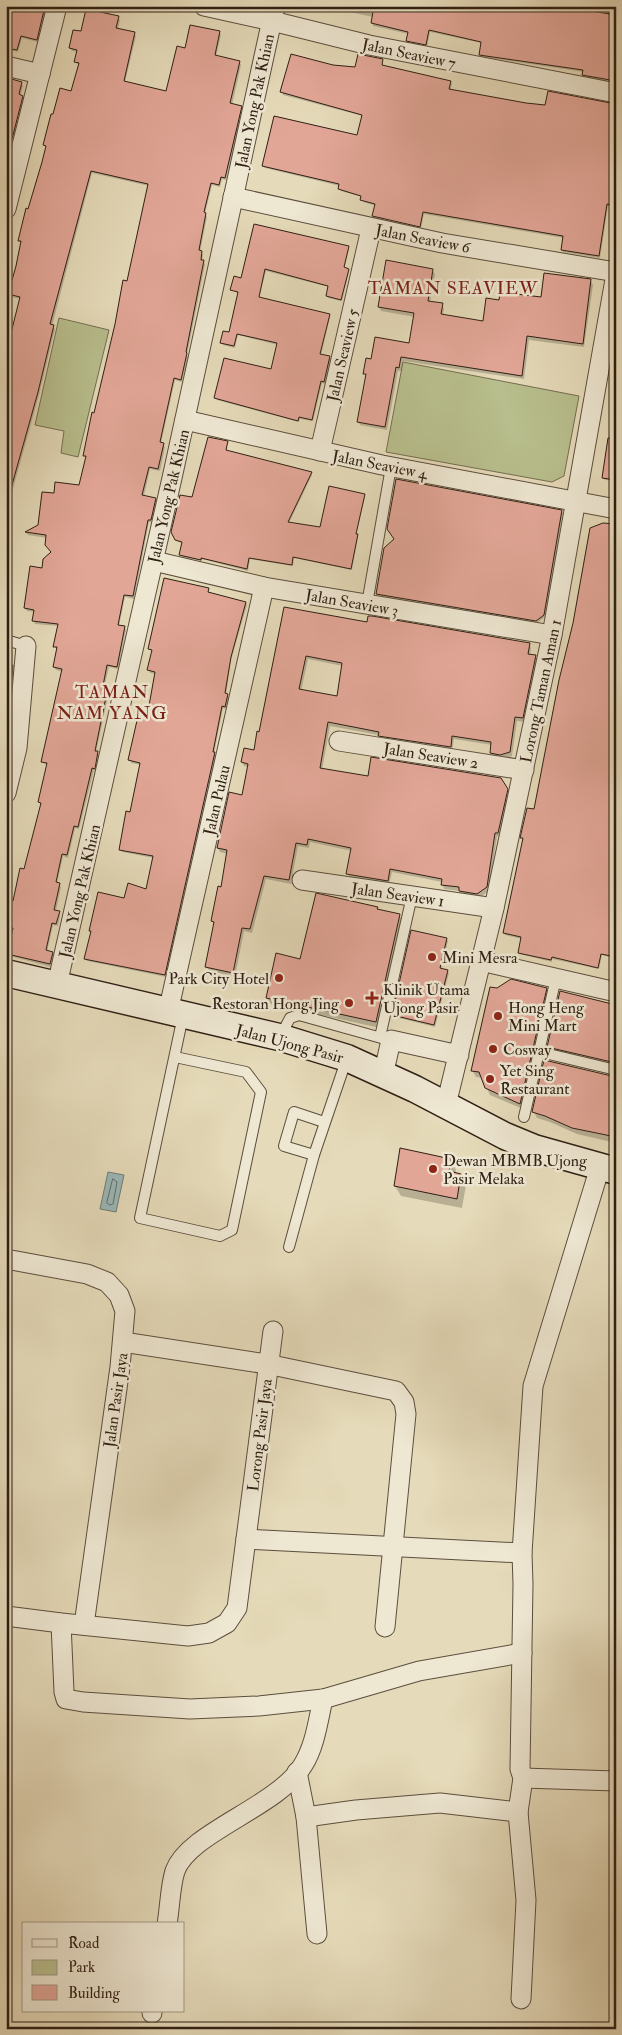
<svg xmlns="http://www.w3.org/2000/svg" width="622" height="2035" font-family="'IM FELL Double Pica',serif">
	<rect width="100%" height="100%" fill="#e5dab9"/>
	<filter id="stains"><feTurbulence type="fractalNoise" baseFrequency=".004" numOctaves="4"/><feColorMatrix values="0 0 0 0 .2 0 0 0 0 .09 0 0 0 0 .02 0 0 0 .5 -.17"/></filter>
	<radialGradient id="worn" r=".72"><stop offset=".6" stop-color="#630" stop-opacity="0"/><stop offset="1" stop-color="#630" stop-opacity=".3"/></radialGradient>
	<g fill="#b8be8d" stroke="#746e50">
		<path d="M59 318 109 330 78 457 61 453 64 431 35 425Z"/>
		<path d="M403 362 579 396 564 476 552 482 386 452Z"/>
	</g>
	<path fill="#99b8b8" stroke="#6f7b76" d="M108 1172 124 1175 116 1212 100 1209Z"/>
	<g fill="#0003" fill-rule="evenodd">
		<path d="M6 6H47L38 42 22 38 18 52 6 49Z"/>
		<path d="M249 6H263L258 9Z"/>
		<path d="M323 6H616V84L585 77 584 72 482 57 480 55 482 43 430 32 427 47 409 43 407 41 409 34 373 26V17Z"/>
		<path d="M118 18 120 20 118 29 134 33 136 36 125 82 167 92 186 49 219 33 221 35 216 56 239 62 241 65 232 105 241 107 243 110 226 180 222 179 220 187 212 185 205 214 207 217 200 252 203 255 202 261 205 264 187 355 188 357 182 382 175 380 161 443 165 447 160 471 150 469 144 496 155 499 157 502 152 523 149 522 134 599 125 597 119 626 124 627 126 630 118 669 109 667 103 693 108 696 96 752 99 755 96 771 94 770 79 829 75 828 68 858 63 856 57 884 61 887 56 911 60 915 58 926 53 925 47 952 52 953 54 956 51 967 10 956 9 953 14 930 8 928 6 926 25 871 41 805 39 802 48 766 42 762 63 672 56 670 54 667 58 650 54 646 59 626 35 624 34 621 35 612 27 611 25 608 52 553 47 538 28 535 26 533 39 526 55 495 80 486 86 458 84 455 128 282 149 186 92 173 52 326 55 329 39 395 6 514V341L10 342 21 299 11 297 9 294 21 244 19 240 43 163 46 147 44 144 72 93 79 65 75 62 78 52 72 51 70 48 82 33Z"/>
		<path d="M382 60 383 67 450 82 452 84 450 91 546 107 616 105V207L608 206 600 258 563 252 562 249 564 238 424 214 421 228 383 220 375 218 373 215 376 206 363 202 362 197 341 191 340 186 265 168 263 166 358 136 363 116 283 95 282 92 333 66 356 68Z"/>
		<path d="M6 79 21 83 23 86 20 96 24 100 6 169Z"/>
		<path d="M254 225 348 247 349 249 344 269 349 272 342 301 328 298 329 287 266 271 259 298 329 315 330 317 321 355 331 359 325 384 322 383 313 421 300 419 299 422 217 400 216 398 272 371 278 345 238 335 235 348 223 345 222 343 230 334 239 294 232 290 242 279Z"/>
		<path d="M432 270 435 274 430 303 442 304 444 309 443 316 484 322 500 301 542 298 591 281 593 285 584 347 529 340 524 379 403 361 401 371H398L387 430 360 425 358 421 367 377 365 373 372 361 410 344 415 317 381 311 379 307Z"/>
		<path d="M616 394V481L605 480 603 478Z"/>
		<path d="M227 442V452L311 473 312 475 289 523 321 529 364 495 365 497 356 535 358 537 352 570 294 558 293 566 250 559 248 571 202 559V561L182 557 183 543 178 542 173 532Z"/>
		<path d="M561 511 563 513 545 617 537 623 378 596 377 594Z"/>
		<path d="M616 526V959L602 955 599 969 552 959V962L520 954 522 939 505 935 504 933 523 839 522 837 535 811Z"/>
		<path d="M208 589 209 594 246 603 247 605 231 660 226 695 229 698 227 709 223 708 214 753 216 756 166 977 87 961 86 959 92 933 90 931 125 900 147 890 154 858 122 852 120 849 131 813 141 765 131 763 130 760 148 719 156 674 150 673 149 670 153 652 149 649Z"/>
		<path d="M285 608 368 623 529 644 531 648 530 655 535 656 538 660 525 722 517 721 512 756 503 759 493 757 491 753 492 745 454 739 452 751 381 739 379 735 330 726 322 770 369 778 500 779 509 795 500 837 497 836 489 891 479 898 462 895 460 891 444 889 442 882 392 872 389 885 350 877 347 873 352 851 310 842 309 848 298 846 291 884 266 879 252 933 244 931 235 977 209 971 207 967 215 925 212 921 222 889 228 854 220 852 218 848 243 796 249 767 244 766 242 762 254 751 260 733ZM308 659 343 666 338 697 301 691Z"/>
		<path d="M6 665 12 666 14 669 6 752Z"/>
		<path d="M377 908 379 911 399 915 403 921 380 1028 271 1004 267 998 301 961Z"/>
		<path d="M446 939 448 941 441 969 449 973 435 1027 395 1017 393 1015Z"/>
		<path d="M546 989 550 995 523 1109 490 1095 482 1078 476 1077 472 1070Z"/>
		<path d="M616 1038V1068L552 1053 549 1046Z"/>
		<path d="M616 1078V1143L577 1134 550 1122 537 1118 534 1112Z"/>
		<path d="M401 1149 450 1160 456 1170 455 1174 460 1175 466 1185 462 1208 401 1196 395 1186Z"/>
	</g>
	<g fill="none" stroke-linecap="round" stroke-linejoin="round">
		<path stroke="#646c66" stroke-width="1" d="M113 1179 117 1182 113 1204 110 1205 107 1203Z"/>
	</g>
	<g fill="#e2a697" stroke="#2f1f14" fill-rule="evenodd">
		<path d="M6 6H45L37 40 21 36 17 50 6 48Z"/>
		<path d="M374 6H560L616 15V81L582 75 583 70 479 55 481 42 429 30 426 45 406 41 408 32 371 23Z"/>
		<path d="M86 9 119 16 116 28 135 32 124 81 166 91 177 46 185 48 190 25 220 31 215 55 240 61 230 103 242 106 225 178 221 177 219 185 211 183 204 212 206 213 199 250 202 251 201 260H204L186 352 187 353 181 380 174 378 160 442 164 443 158 469 149 467 142 495 156 498 151 520H148L133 596 124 595 118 625 125 626 117 667 107 665 102 691 107 692 95 751H98L95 769 92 768 78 827 74 826 67 855 62 854 56 882 60 883 54 910 60 911 56 924 52 923 46 950 53 952 50 964 7 954 13 928 6 926V919L11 900 13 901 20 868 24 869 41 803 38 802 47 763 41 762 62 669 53 667 57 647H53L58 624 32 621 34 610 24 608 30 566 42 568 43 559 51 552 45 545 46 535 25 532 38 525 42 492 54 493 55 482 79 485 86 456H83L92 412 94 413 115 324 123 280 127 281 148 184 91 171 50 324 54 325 38 392 10 492 6 491V340L9 341 20 297 8 294 16 266 21 241H18L26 208 28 209 42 162 46 146 43 145 51 114H53L60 88 71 91 79 63 74 62 77 50 69 48 73 30 81 31Z"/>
		<path d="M291 54 333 65 355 67 358 54 383 59 382 65 451 81 449 89 526 103 545 105 548 91 616 104V206L607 204 599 256 561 250 563 236 423 212 420 227 381 218 372 216 375 204 360 200 361 196 338 189 339 184 262 166 274 116 357 135 362 115 280 92Z"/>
		<path d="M8 78 22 82 19 94 23 96 6 162V87Z"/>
		<path d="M254 224 349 246 344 267 349 269 341 300 326 296 328 286 265 269 259 297 330 314 320 354 330 356 324 382 321 381 312 420 299 417 298 421 214 398 224 358 271 369 277 343 237 334 234 346 220 343 223 331 229 332 238 292 230 290 234 276 241 278Z"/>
		<path d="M386 260 433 269 428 301 443 303 441 314 483 321 486 298 499 300 500 292 541 297 544 273 591 279 583 344 527 336 522 376 401 357 399 368 396 367 385 427 357 422 366 374H363L366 358 371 359 375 337 409 343 414 313 378 307Z"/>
		<path d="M208 437 228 441 226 450 312 472 288 522 320 527 329 486 365 494 356 534H358L351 569 293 557 292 565 249 558 247 569 201 558V560L179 555 182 542 175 540 171 532 180 495 192 497Z"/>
		<path d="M608 438 616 439V480L602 478Z"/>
		<path d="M396 479 562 510 544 615 536 621 376 594 384 548 394 539 387 529Z"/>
		<path d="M603 523 616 524V957L601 954 598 968 552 957 551 960 518 953 521 937 503 933 523 838H520L527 808 534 809 559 680 573 623 590 528Z"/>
		<path d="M164 578 209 588 208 592 246 602 231 657 225 693 228 694 225 707 222 706 213 752H215L165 975 84 959 91 931H89L98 892 124 898 128 883 146 889 153 856 119 850 126 811 130 812 140 763 128 760 138 716 147 717 155 672 147 670 152 650 148 649Z"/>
		<path d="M284 607 367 622 368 616H372L530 643 528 654 536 655 523 718 515 717 510 752 500 755 490 753 491 742 452 736 451 747 378 736 379 732 328 722 320 768 368 776 371 757 501 778 508 789 498 833H495L487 887 477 894 459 891V887L441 885 442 879 390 869 388 881 346 874 351 848 308 839 307 845 296 843 289 880 264 876 250 929 242 928 233 973 205 967 214 922 211 921 218 886 221 887 227 850 217 848 229 792 242 795 248 764 241 762 244 748 254 750 257 731 259 732ZM306 656 342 663 337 696 299 689Z"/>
		<path d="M6 664 13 665 9 705H6Z"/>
		<path d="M316 893 378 907 377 909 400 914 376 1022 266 998 276 953 300 959Z"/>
		<path d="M411 930 447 938 440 968 448 970 434 1025 392 1015Z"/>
		<path d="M511 979 547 988 520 1104 485 1088 479 1072 471 1071 490 987 497 988Z"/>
		<path d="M560 991 616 1005V1063L547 1047Z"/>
		<path d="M544 1060 616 1077V1137L572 1128 545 1116 532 1112Z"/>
		<path d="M400 1148 451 1159 449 1171 461 1174 457 1199 394 1186Z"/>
	</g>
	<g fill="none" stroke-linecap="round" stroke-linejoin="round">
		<g stroke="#5c4e3d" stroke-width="12">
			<g id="lane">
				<path d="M367 604 391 467"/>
				<path d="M6 640 26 646"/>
				<path d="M280 1037 290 1018 299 1015 385 1039"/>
				<path d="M380 1037 412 896"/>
				<path d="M540 1052 616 1070"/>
				<path d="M175 1057 246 1072 261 1092 232 1230 220 1236 140 1218 183 1016"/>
				<path d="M524 1117 556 978"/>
				<path d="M324 1122 294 1112 284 1146 314 1155 347 1058"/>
				<path d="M289 1247 314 1155"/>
			</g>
		</g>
		<g stroke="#5c4e3d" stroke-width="21">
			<g id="street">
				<path d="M204 6 272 21 369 45 616 93"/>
				<path d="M6 66 40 74"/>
				<path d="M233 197 442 243 616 272"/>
				<path d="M6 209 57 6"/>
				<path d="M185 420 382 465 616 509"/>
				<path d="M320 451 371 229"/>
				<path d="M154 561 264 587 552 635"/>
				<path d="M339 741 524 770"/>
				<path d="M6 793 17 748 26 646"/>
				<path d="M302 880 494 908"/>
				<path d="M481 961 616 992"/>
				<path d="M57 985 172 478 275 6"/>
				<path d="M168 1012 264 587"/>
				<path d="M383 1076 391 1040 459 1055"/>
				<path d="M446 1105 494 908 552 635 616 274"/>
				<path d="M600 1167 533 1386 522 1553 523 1584 520 1769 523 1778 616 1781"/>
				<path d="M6 1259 87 1274 107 1282 119 1295 125 1311 120 1367 84 1625"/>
				<path d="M123 1342 267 1364 396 1391 404 1402 406 1414 385 1627"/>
				<path d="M246 1539 522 1553"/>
				<path d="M6 1616 61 1623 188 1636 209 1633 227 1623 237 1608 273 1331"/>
				<path d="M61 1623 64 1692 66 1699 83 1702 190 1709 259 1706 323 1699 419 1671 522 1653"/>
				<path d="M297 1772 306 1817 317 1934"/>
				<path d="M306 1817 356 1810 440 1803 518 1812"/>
				<path d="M167 1924C170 1907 170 1887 175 1871 189 1832 278 1807 303 1765 315 1746 318 1721 323 1699"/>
				<path d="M521 1999 526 1900 518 1812 523 1778"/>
				<path d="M152 2013V2011"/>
			</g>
		</g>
		<g stroke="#2f1f14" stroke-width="29">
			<path id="secondary" d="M6 973 279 1037 347 1058 415 1089 505 1136 534 1148 616 1171"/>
		</g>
		<use href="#lane" stroke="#eee7d2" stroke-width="10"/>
		<use href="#street" stroke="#eee7d2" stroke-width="19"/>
		<use href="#secondary" stroke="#eee7d2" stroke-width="26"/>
	</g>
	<g fill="#8f2418" stroke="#eee7d2" stroke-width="2">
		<circle cx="432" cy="957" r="5"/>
		<circle cx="279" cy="978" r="5"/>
		<path d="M369.5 990.5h5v5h5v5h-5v5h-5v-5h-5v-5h5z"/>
		<circle cx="349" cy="1003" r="5"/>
		<circle cx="498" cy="1016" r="5"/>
		<circle cx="493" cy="1049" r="5"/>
		<circle cx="490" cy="1079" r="5"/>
		<circle cx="433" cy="1169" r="5"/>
	</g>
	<g text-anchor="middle" stroke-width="5" stroke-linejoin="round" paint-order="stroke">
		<g font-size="16" fill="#2f1f14" stroke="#eee7d2">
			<text transform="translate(409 53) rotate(12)" y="6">Jalan Seaview 7</text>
			<text transform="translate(254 101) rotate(-78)" y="6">Jalan Yong Pak Khian</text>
			<text transform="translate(423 238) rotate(11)" y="6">Jalan Seaview 6</text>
			<text transform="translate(342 355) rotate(-77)" y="6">Jalan Seaview 5</text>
			<text transform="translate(380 464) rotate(11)" y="6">Jalan Seaview 4</text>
			<text transform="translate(168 496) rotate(-77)" y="6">Jalan Yong Pak Khian</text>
			<text transform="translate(352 602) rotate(10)" y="6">Jalan Seaview 3</text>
			<text transform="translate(540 691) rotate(-78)" y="6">Lorong Taman Aman 1</text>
			<text transform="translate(431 755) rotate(9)" y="6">Jalan Seaview 2</text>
			<text transform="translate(216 800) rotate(-77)" y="6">Jalan Pulau</text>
			<text transform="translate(79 891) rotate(-77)" y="6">Jalan Yong Pak Khian</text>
			<text transform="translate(398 894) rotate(8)" y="6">Jalan Seaview 1</text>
			<text transform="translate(290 1043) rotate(15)" y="6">Jalan Ujong Pasir</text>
			<text transform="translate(115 1400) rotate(-82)" y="6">Jalan Pasir Jaya</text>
			<text transform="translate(259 1435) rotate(-83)" y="6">Lorong Pasir Jaya</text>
		</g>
		<g font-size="16" fill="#2f1f14" stroke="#eee7d2" text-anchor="start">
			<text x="442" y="963">Mini Mesra</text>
			<text x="269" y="984" text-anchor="end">Park City Hotel</text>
			<text x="383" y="995">Klinik Utama<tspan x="383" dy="18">Ujong Pasir</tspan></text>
			<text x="339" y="1009" text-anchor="end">Restoran Hong Jing</text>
			<text x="508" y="1013">Hong Heng<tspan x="508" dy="18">Mini Mart</tspan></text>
			<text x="503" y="1055">Cosway</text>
			<text x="500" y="1076">Yet Sing<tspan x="500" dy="18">Restaurant</tspan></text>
			<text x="443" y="1166">Dewan MBMB Ujong<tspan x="443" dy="18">Pasir Melaka</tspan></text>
		</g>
		<g font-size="18" letter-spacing="1" fill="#7a1f14" stroke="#eee7d2">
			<text x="453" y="294">TAMAN SEAVIEW</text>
			<text x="112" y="698">TAMAN<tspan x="112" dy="21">NAM YANG</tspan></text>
		</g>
	</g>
	<rect width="622" height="2035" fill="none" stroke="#e5dab9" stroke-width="25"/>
	<rect x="8" y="8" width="607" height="2020" fill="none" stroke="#2f1f14" stroke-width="2.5"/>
	<rect x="12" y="12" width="597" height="2010" fill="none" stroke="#2f1f14"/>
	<rect x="22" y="1922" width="162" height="90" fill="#eee7d2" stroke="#a29786"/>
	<rect x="32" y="1939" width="25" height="8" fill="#eee7d2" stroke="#a29786"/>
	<text x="68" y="1948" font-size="15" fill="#2f1f14">Road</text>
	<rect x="32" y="1960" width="25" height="15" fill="#b8be8d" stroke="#a29786"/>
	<text x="68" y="1972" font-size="15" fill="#2f1f14">Park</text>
	<rect x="32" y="1985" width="25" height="15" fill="#e2a697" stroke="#a29786"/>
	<text x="68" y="1998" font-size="15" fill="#2f1f14">Building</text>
	<rect width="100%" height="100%" filter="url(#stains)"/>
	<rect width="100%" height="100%" fill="url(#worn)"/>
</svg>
